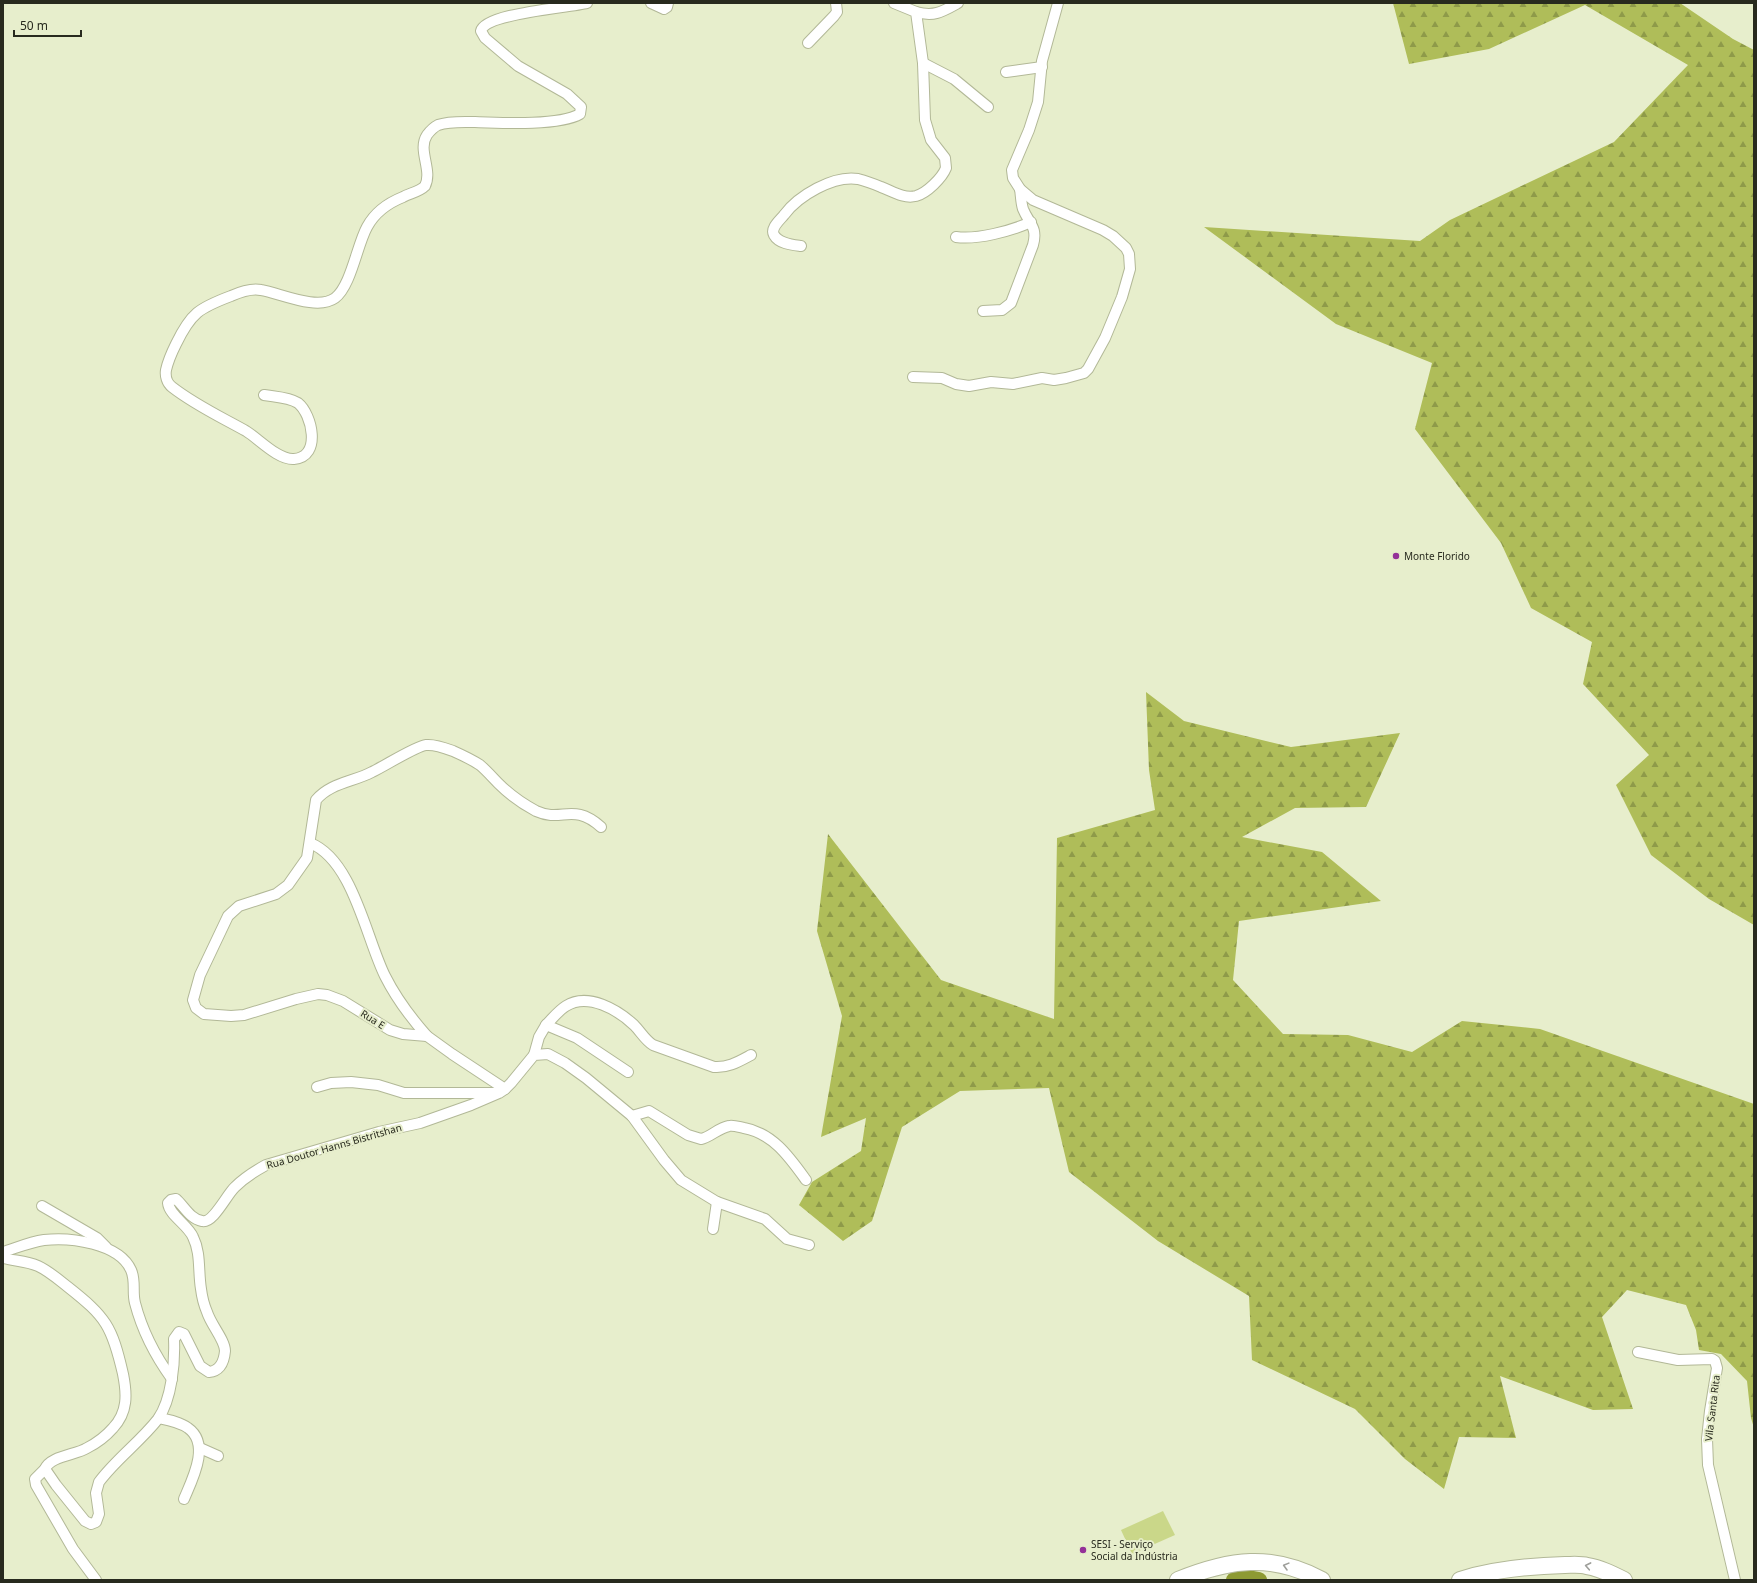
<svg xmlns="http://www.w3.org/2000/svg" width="1757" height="1583" font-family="'Noto Sans',sans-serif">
	<defs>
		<pattern id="forest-firs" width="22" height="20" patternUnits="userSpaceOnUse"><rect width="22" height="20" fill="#afbd59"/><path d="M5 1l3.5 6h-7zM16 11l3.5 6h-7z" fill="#8e9a49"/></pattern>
	</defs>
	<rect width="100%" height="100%" fill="#e7eecc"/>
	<path fill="#cad789" d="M1163 1511 1175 1535 1132 1554 1121 1530Z"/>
	<g fill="url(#forest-firs)">
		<path d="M1393 3H1680L1733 39 1754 50V925L1709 899 1651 855 1616 785 1649 755 1583 684 1592 642 1531 608 1501 543 1415 429 1432 363 1336 324 1204 227 1420 241 1450 220 1614 142 1688 65 1585 5 1489 49 1409 64Z"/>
		<path d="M1146 692 1184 721 1291 747 1400 733 1366 807 1295 808 1242 837 1322 852 1381 901 1239 921 1233 980 1283 1034 1348 1035 1412 1052 1462 1021 1540 1029 1754 1104V1428L1751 1418 1747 1381 1721 1354 1699 1350 1696 1330 1686 1305 1627 1290 1602 1317 1633 1409 1593 1410 1500 1376 1516 1438 1459 1437 1444 1489 1405 1459 1355 1409 1252 1360 1249 1296 1158 1241 1069 1172 1049 1088 960 1091 902 1127 872 1221 843 1241 799 1205 812 1182 861 1151 866 1118 821 1137 842 1016 817 931 828 834 941 980 1054 1019 1057 838 1155 810 1149 770Z"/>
	</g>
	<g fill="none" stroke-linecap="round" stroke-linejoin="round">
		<path stroke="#8d9a33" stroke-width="16" d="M1234 1580 1243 1577 1259 1580"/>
		<g stroke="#b2b897" stroke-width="12">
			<g id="street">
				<path d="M651 3 664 9 667 7 668 3"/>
				<path d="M916 12C934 17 942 12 958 3"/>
				<path d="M808 43 834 16 837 12 836 3"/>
				<path d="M923 63 954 79 988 107"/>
				<path d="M1006 72 1042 67"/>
				<path d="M956 237C977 240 1011 231 1031 222"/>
				<path d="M801 246C793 245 779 244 774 235 770 228 780 220 784 215 798 196 833 175 858 179 866 181 874 184 881 187 892 191 903 199 916 196 927 193 942 178 946 168L945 158 931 140 925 120 923 63 916 12 894 3"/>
				<path d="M983 311 1002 310 1011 303 1033 245C1038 227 1029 224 1023 209 1021 203 1021 195 1020 189"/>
				<path d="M913 377 942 378 956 384 969 386 991 382 1013 384 1042 378 1054 380 1066 378 1084 373 1088 369 1105 338 1122 297 1130 269 1129 254 1126 248 1113 236 1103 230 1033 200 1020 189 1013 178 1012 170 1029 130 1038 102 1042 61 1058 3"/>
				<path d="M264 395C275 397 288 397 298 403 312 414 322 457 294 459 278 460 259 439 246 431 221 417 195 405 172 387 167 383 165 376 166 370 168 361 172 352 176 344 191 313 199 308 231 296 240 292 251 288 261 290 280 293 317 311 335 298 351 286 357 245 367 227 375 212 388 203 403 197 410 193 419 192 425 186 433 170 417 150 427 135 430 131 434 127 438 125 449 121 463 122 475 122 501 123 559 126 580 114L581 107 567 94 518 66 485 38 481 31C485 13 569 8 587 3"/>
				<path d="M310 843C353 860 366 938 385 976 396 998 411 1018 427 1036"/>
				<path d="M546 1025C553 1018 558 1011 566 1006 588 992 618 1010 634 1025 641 1032 645 1040 653 1045L714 1067C728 1068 738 1062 751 1055"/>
				<path d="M534 1055 539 1037 546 1025 577 1038 628 1072"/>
				<path d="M317 1087 331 1083 351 1082 378 1085 404 1093H495"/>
				<path d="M505 1089 452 1054 427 1036 403 1034 390 1030 343 1001 327 995 318 994 296 999 244 1015 231 1016 204 1014 196 1008 193 1000 200 975 228 916 239 906 276 894 288 885 307 858 316 800C330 783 353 782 372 772 383 767 416 746 426 745 435 744 445 748 453 751 462 755 471 759 480 765 487 771 493 778 499 784 510 795 523 804 536 811 562 823 573 802 601 827"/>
				<path d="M632 1116 649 1111 688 1135 701 1139C711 1137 718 1128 729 1126 733 1125 739 1127 744 1128 773 1133 790 1158 806 1180"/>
				<path d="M42 1206 97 1238 106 1247"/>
				<path d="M713 1229 717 1202"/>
				<path d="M3 1252C16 1248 30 1242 44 1240 70 1237 119 1243 131 1270 136 1281 132 1292 135 1303 142 1330 156 1357 172 1379"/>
				<path d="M3 1258C15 1261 27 1261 38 1266 49 1271 59 1280 68 1287 106 1317 112 1326 123 1374 127 1394 128 1412 113 1428 106 1436 97 1443 87 1448 76 1455 50 1456 45 1469"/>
				<path d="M1638 1352 1678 1360 1712 1359 1715 1361 1717 1368 1710 1411 1707 1439 1708 1465 1735 1580"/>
				<path d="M159 1418C169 1420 180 1422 188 1428 211 1444 192 1480 184 1499"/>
				<path d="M200 1448 218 1456"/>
				<path d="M96 1580 73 1549 36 1485 35 1479 45 1469 56 1485 85 1521 91 1524 96 1522 99 1514 96 1493 99 1482C116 1459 140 1442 158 1419 172 1399 175 1362 174 1339L179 1332 184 1334 200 1366 209 1372C220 1371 224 1362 225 1351 225 1340 211 1325 207 1312 204 1305 202 1297 201 1289 198 1271 201 1253 193 1237 188 1225 169 1215 168 1203L171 1200 176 1199C184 1206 190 1219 202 1221 213 1224 227 1194 235 1187 244 1178 255 1171 266 1165L379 1132 420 1123 471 1105 499 1093 505 1089 511 1083 534 1055 548 1054 565 1063 586 1078 632 1116 664 1160 681 1180 717 1202 765 1219 787 1239 809 1245"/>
			</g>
		</g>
		<g stroke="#b2b897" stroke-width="18">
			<g id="primary">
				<path d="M1178 1580C1230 1559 1271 1553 1322 1580"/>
				<path d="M1460 1580C1493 1569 1530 1566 1565 1565 1572 1565 1580 1564 1587 1566 1600 1568 1612 1574 1624 1580"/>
			</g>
		</g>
		<use href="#street" stroke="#fff" stroke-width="10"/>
		<use href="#primary" stroke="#fff" stroke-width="16"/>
	</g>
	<defs><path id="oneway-chevron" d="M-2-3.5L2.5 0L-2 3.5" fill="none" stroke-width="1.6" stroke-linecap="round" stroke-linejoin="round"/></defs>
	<g stroke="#9e9f9a">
		<use href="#oneway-chevron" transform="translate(1286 1566) rotate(-165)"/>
		<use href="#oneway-chevron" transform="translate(1588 1566) rotate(-169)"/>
	</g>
	<g fill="#943198" stroke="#e7eecc" stroke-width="1.5">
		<circle cx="1396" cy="556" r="4"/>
		<circle cx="1083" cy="1550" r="4"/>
	</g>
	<g text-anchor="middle" stroke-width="4" stroke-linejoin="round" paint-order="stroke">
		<g font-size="10" fill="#282a1e" stroke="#e7eecc" text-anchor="start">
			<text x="1404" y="560">Monte Florido</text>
			<text x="1091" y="1548">SESI - Serviço<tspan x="1091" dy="12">Social da Indústria</tspan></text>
		</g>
		<g font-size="10" fill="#282a1e" stroke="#e7eecc">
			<text transform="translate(373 1019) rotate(32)" y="4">Rua E</text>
			<text transform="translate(334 1146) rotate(-16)" y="4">Rua Doutor Hanns Bistritshan</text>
			<text transform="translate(1712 1408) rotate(-83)" y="4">Vila Santa Rita</text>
		</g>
	</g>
	<rect width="1757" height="1583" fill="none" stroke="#282a1e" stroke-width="8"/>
	<path d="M14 30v6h67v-6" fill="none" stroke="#282a1e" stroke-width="2"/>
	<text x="20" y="30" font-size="12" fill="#282a1e" stroke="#e7eecc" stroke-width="3" paint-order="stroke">50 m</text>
</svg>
